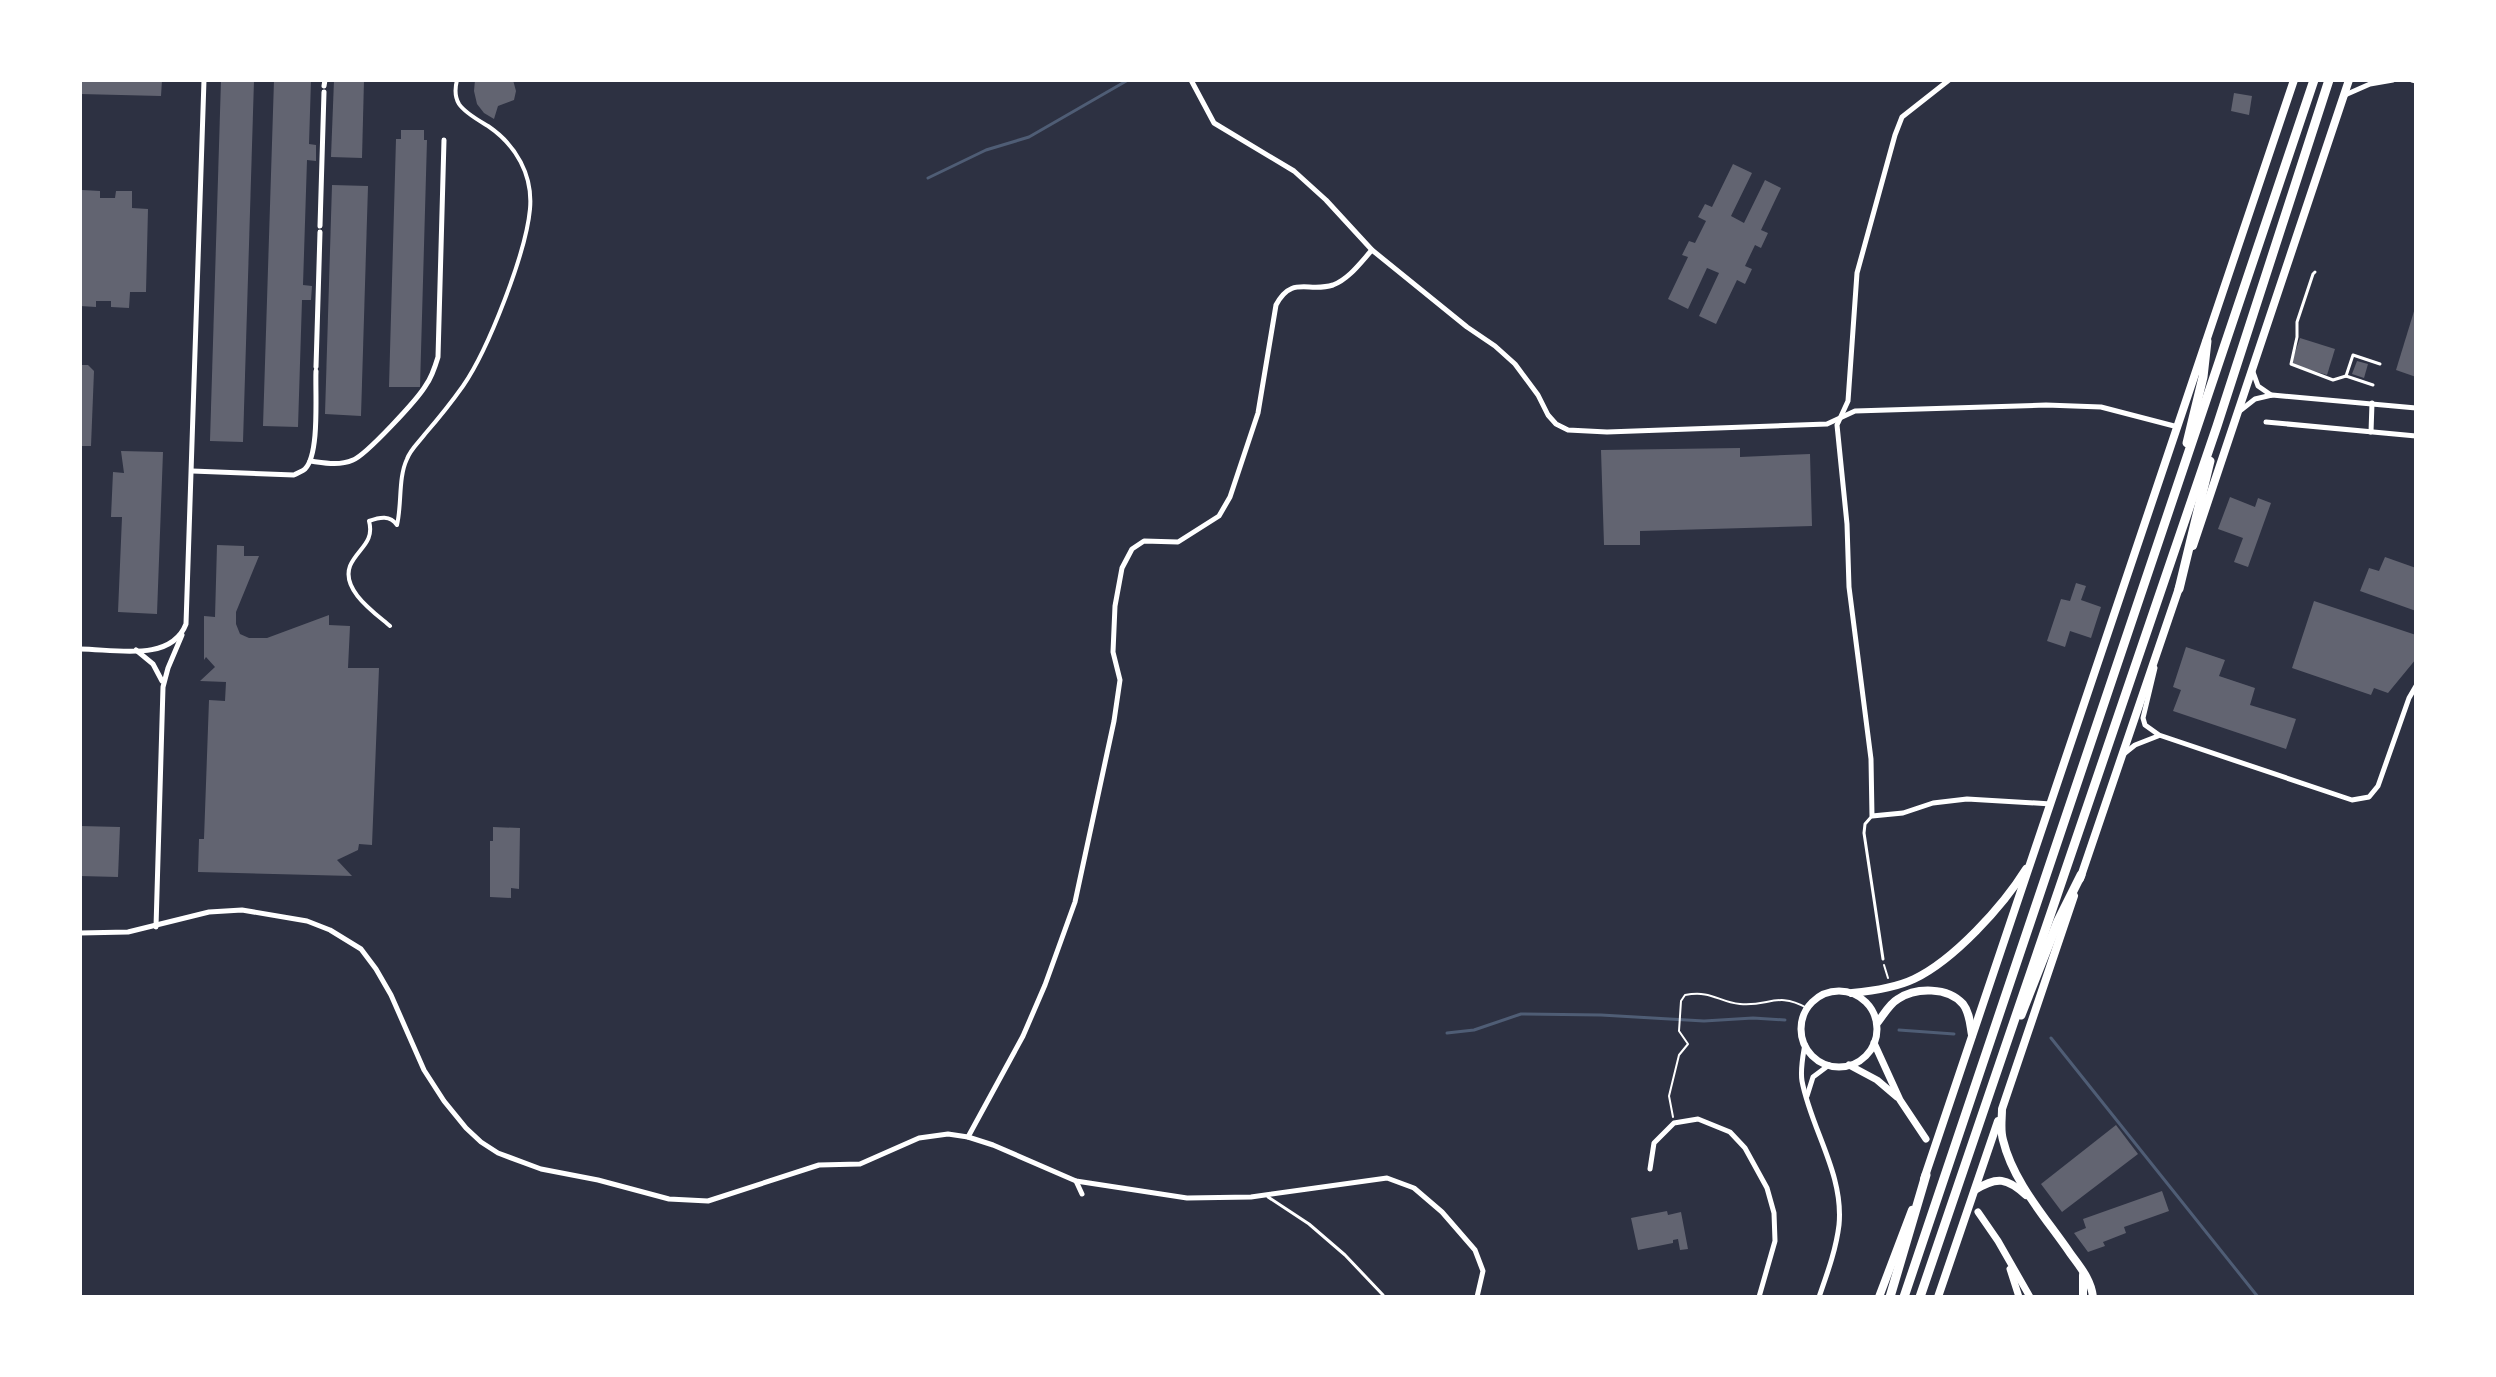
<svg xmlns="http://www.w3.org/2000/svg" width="2496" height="1377" font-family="'Noto Sans',sans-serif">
	<rect width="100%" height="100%" fill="#2d3142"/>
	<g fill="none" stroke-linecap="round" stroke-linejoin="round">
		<g stroke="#4f5d75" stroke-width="3">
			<path d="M928 178 986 150 1029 137 1128 80"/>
			<path d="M1899 1030 1954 1034"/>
			<path d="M1447 1033 1474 1030 1521 1014 1601 1015 1704 1021 1753 1018 1785 1020"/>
			<path d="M2051 1038 2258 1297"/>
		</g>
	</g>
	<g fill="#626471">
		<path d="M80 80H162L161 96 80 94Z"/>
		<path d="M221 80H254L243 442 210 441Z"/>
		<path d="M274 80H311L309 144 316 145V161L307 160 303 285 312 286 311 300H302L298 427 263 426Z"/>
		<path d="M334 80H364L362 158 331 157Z"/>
		<path d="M475 80H513L516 91 514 100 498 106 494 119 484 113 477 104 474 91Z"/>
		<path d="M2234 93 2252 96 2249 115 2231 111Z"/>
		<path d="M401 130H424V140H427L420 387H389L396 139H401Z"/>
		<path d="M1733 164 1752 173 1731 216 1744 223 1765 180 1781 188 1761 230 1768 233 1761 248 1755 245 1745 266 1752 269 1745 284 1737 280 1716 324 1699 316 1719 273 1707 268 1688 309 1668 299 1688 257 1682 255 1689 241 1695 243 1706 221 1698 217 1705 204 1712 207Z"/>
		<path d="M332 185 368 186 361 416 325 414Z"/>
		<path d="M82 190 100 191V198H115L116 191H132V208L148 209 146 292H130L129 308 111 307V301H96V307L80 306V197H82Z"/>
		<path d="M2415 308 2416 309V377L2396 370Z"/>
		<path d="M2300 338 2335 349 2327 375 2291 364Z"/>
		<path d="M2357 361 2368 364 2364 378 2352 374Z"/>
		<path d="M80 365H88L94 371 91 446H80Z"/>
		<path d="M1740 448V457L1810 454 1812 526 1640 531V545H1604L1601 450Z"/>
		<path d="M121 451 163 452 157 614 118 612 122 517H111L113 472 124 473Z"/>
		<path d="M2230 497 2255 507 2258 498 2271 503 2248 567 2234 562 2243 538 2218 529Z"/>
		<path d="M217 545 244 546V556H259L236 612V624L240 634 249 638H267L329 615V625L350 626 348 668H379L372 845 359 844 358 850 337 860 352 876 198 872 199 839H204L209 700 225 701 226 682 200 681 215 667 206 657 204 660V616L215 617Z"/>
		<path d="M2385 557 2416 568V611L2360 591 2369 568 2379 571Z"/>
		<path d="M2076 583 2086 586 2081 600 2101 607 2091 638 2070 631 2065 647 2047 641 2061 599 2070 601Z"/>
		<path d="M2314 601 2416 635V659L2388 693 2374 688 2371 695 2292 668Z"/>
		<path d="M2186 647 2225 660 2219 676 2255 688 2250 705 2296 719 2286 749 2173 711 2181 690 2173 687Z"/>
		<path d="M80 826 120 827 118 877 80 876Z"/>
		<path d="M493 827 520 828 519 889 511 888V898L490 897V841H493Z"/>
		<path d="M2116 1125 2138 1154 2062 1212 2041 1184Z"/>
		<path d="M2162 1191 2169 1211 2124 1227 2126 1233 2103 1242 2105 1246 2088 1252 2074 1233 2086 1228 2083 1219Z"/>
		<path d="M1667 1211 1668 1215 1681 1212 1688 1249 1680 1250 1678 1239 1673 1240V1243L1638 1250 1631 1218Z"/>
	</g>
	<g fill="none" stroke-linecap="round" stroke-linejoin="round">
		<g stroke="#fff" stroke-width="2">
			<path d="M1884 965 1888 978"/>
			<path d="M1673 1117 1669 1096 1679 1055 1688 1044 1679 1031 1681 1001 1685 995C1712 990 1718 1002 1740 1004 1769 1007 1777 991 1807 1008"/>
		</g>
		<g stroke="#fff" stroke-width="3">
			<path d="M2315 272 2313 274 2297 322V337L2291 364 2333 380 2346 376"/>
			<path d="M2346 376 2353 355 2380 364"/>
			<path d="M2346 376 2373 385"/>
			<path d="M1872 816 1865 824 1864 833 1883 959"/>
			<path d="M1268 1197 1309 1224 1345 1255 1383 1295"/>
		</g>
		<path stroke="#fff" stroke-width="4" d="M390 626C375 613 341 590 350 566 357 549 375 543 369 521 380 517 390 515 397 525 402 504 398 478 407 459 410 450 419 442 425 434 438 419 451 403 463 386 488 350 526 253 530 209 533 175 516 145 488 126 478 120 465 113 459 104 454 96 455 88 457 80"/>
		<g stroke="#fff" stroke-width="5">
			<path d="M1191 80 1214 123 1294 171 1326 200 1372 250 1467 327 1495 346 1515 364 1538 395 1548 415 1556 424 1568 430 1607 432 1827 424 1855 411 2046 405 2101 407 2178 427"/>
			<path d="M1949 80 1902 117 1895 135 1857 273 1848 401 1837 425 1847 524 1849 587 1871 759 1872 816 1903 813 1933 803 1967 799 2051 804"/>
			<path d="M2412 80 2416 81"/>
			<path d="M324 86 325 80"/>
			<path d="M2345 95 2370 84 2393 80"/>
			<path d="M320 226 324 92"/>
			<path d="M316 367 320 232"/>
			<path d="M2253 372 2258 386 2271 395"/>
			<path d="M2241 410 2255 399 2272 395 2416 408"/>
			<path d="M2266 422 2416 436"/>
			<path d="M2371 432 2372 403"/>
			<path d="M310 461C325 463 339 466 353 460 366 455 418 399 426 385 432 377 435 367 438 357L444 140"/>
			<path d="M192 471 294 475C297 473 303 471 305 469 320 454 315 393 316 371"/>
			<path d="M80 649C114 649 171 663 186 624L204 80"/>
			<path d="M136 650 153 664 162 681"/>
			<path d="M2155 668 2143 718 2145 725 2159 735 2352 800 2369 797 2378 786 2409 698 2416 686"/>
			<path d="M2125 753 2135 745 2158 736"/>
			<path d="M156 927 163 687 168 668 182 635"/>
			<path d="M80 933 128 932 209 912 242 910 307 921 330 930 361 949 376 969 391 995 424 1070 444 1101 466 1128 481 1142 498 1153 541 1169 598 1180 669 1199 708 1201 819 1165 860 1164 919 1138 948 1134 968 1137 993 1145 1076 1181 1187 1198 1251 1197 1387 1178 1414 1188 1442 1212 1475 1250 1483 1271 1477 1297"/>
			<path d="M1805 1044C1803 1056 1800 1069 1802 1081 1811 1129 1844 1174 1839 1225 1836 1250 1827 1274 1819 1297"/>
			<path d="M1807 1096 1813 1077 1829 1065"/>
			<path d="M968 1137 1023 1036 1045 985 1075 902 1114 721 1120 680 1113 652 1115 606 1122 568 1132 549 1144 541 1178 542 1219 516 1230 497 1258 413 1276 305C1292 275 1308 293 1333 285 1349 279 1361 262 1372 250"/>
			<path d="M1650 1169 1654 1143 1674 1123 1698 1119 1730 1132 1745 1148 1767 1188 1774 1213 1775 1241 1759 1297"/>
			<path d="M1076 1181 1082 1194"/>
		</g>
		<g stroke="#fff" stroke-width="7">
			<circle cx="1839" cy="1029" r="38"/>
			<path d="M1874 1043 1900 1100 1926 1139"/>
			<path d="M1849 1065 1877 1080 1897 1097"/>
			<path d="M1978 1212 1998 1241 2030 1297"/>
			<path d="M2010 1269 2019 1297"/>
		</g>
		<g stroke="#fff" stroke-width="8">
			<path d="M2193 546 2349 80"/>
			<path d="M2080 879 2180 585"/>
			<path d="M2074 896 2002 1109C2002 1119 2000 1130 2003 1140 2013 1182 2046 1218 2070 1253 2080 1267 2091 1279 2093 1297"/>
			<path d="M1852 993C1873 991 1895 988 1914 979 1954 960 2003 906 2026 869"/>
			<path d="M1877 1023C1883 1016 1889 1004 1898 999 1916 987 1948 987 1963 1004 1970 1013 1970 1025 1972 1035"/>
			<path d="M1924 1179 2294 80"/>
			<path d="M1975 1190C1997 1176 2007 1178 2026 1195"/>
			<path d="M1879 1297 1912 1210"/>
			<path d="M1938 1297 1998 1121"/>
			<path d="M2083 1297V1275"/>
		</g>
		<g stroke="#fff" stroke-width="9">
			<path d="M2187 443 2203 377 2207 341"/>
			<path d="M2179 589 2210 461"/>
			<path d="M2021 1015 2058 921 2081 875"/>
			<path d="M1890 1297 1926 1175"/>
			<path d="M1904 1297 2314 80"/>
			<path d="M1920 1297 2217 426 2329 80"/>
		</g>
	</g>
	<rect width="2496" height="1377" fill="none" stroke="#ffffff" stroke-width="164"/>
</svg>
